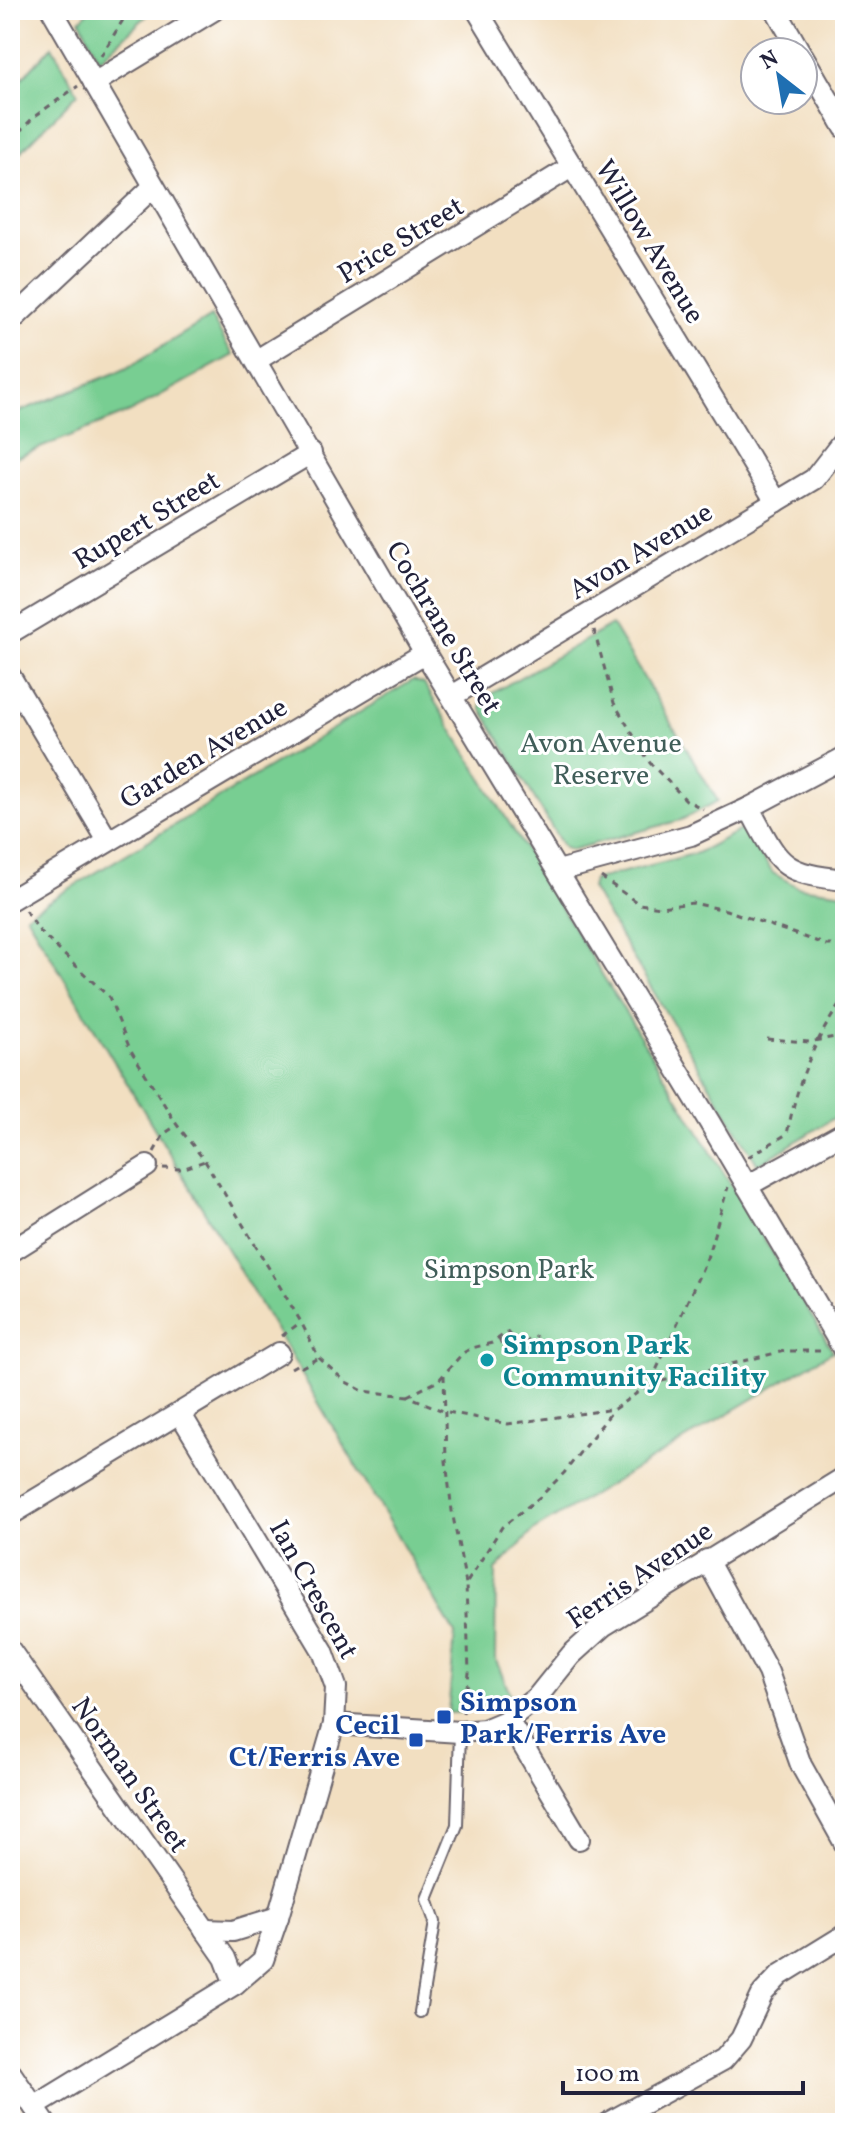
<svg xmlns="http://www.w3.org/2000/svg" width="855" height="2133" font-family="Vollkorn,serif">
	<rect width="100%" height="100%" fill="#fff"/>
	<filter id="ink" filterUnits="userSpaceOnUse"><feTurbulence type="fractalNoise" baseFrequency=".0125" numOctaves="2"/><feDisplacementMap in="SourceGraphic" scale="16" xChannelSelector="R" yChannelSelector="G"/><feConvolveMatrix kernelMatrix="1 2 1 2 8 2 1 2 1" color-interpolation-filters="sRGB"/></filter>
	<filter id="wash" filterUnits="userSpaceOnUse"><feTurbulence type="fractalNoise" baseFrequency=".006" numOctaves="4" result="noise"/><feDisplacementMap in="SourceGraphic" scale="32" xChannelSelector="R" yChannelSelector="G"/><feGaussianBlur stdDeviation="1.8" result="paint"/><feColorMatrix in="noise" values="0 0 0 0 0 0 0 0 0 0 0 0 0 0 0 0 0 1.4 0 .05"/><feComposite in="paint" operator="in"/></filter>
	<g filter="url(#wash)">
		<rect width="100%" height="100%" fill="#f2dfc1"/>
		<g fill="#78ce92" stroke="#4d7866" stroke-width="2">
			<path d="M90 10H153L99 60 80 20Z"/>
			<path d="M52 46 78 93 10 163V91Z"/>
			<path d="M211 317 233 355 130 412 10 460V404L16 413 125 369Z"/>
			<path d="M612 625 718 801 681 820 571 850 564 848 481 708 482 699Z"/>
			<path d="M413 680 424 684 833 1351 534 1530 496 1570 495 1658 510 1694C489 1708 473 1713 448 1713L455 1634 278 1334 26 915Z"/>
			<path d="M742 829 773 873 798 887 845 893V1111L758 1165 591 888 593 880 697 853Z"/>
		</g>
	</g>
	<g filter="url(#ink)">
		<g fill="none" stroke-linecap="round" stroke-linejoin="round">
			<g stroke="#6b646a" stroke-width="14">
				<path id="lane" d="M420 2012 435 1922 427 1899 457 1825 460 1732"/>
			</g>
			<g stroke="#6b646a" stroke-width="24">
				<g id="street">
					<path d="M52 10 425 653 710 1123 845 1352"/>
					<path d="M477 10 776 502"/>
					<path d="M776 10 800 52"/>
					<path d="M803 56 845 128"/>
					<path d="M94 83 214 10"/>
					<path d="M10 322 153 187"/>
					<path d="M257 360 573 166"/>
					<path d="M10 633 311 453"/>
					<path d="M10 676 108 841"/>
					<path d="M452 696 814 479 845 439"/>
					<path d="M749 808C780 864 778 873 845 880"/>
					<path d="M558 871 691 835 749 808 845 757"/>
					<path d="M10 900 425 653"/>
					<path d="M747 1186 845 1132"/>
					<path d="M10 1252 147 1166"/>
					<path d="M10 1515 279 1353"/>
					<path d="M707 1560 768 1672 801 1765 845 1844"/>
					<path d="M10 1650 225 1958 235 1984"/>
					<path d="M508 1720 579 1839"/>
					<path d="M334 1724 460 1732 484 1730 508 1720 538 1696 571 1655 603 1626 845 1477"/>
					<path d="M205 1930 233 1931 278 1917"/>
					<path d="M10 2072 45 2123"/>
					<path d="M34 2107 235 1984 263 1960 278 1917 334 1724 336 1687 323 1651 180 1413"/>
					<path d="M608 2123 723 2060 741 2039 763 1993 780 1975 845 1935"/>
				</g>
			</g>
			<g stroke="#6b646a" stroke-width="3" stroke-dasharray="6 6" stroke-linecap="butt">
				<path d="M101 56 129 10"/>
				<path d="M10 141 35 116 78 86"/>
				<path d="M594 630 614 703 650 763 686 800 703 809"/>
				<path d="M601 877 639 904 661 907 693 903 726 910 827 945H845"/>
				<path d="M25 910 41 933 109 997 130 1049 177 1125 205 1161 301 1322 319 1358 346 1382 363 1391 408 1396 443 1411 508 1424 614 1409 650 1384 707 1258 728 1187"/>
				<path d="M767 1039 809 1042 845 1035"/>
				<path d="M154 1152 164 1134 177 1125"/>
				<path d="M748 1157 787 1134C798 1081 813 1041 845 997"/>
				<path d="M163 1168 182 1169 205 1161"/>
				<path d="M282 1336 301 1322"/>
				<path d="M499 1339 506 1355 510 1356"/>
				<path d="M291 1368 298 1364 302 1367 319 1358"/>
				<path d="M444 1375 446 1461 452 1511 466 1584"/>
				<path d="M650 1384 784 1351H822"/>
				<path d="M408 1396 438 1381 463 1353 472 1348 492 1343 507 1332 518 1345 537 1336"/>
				<path d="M463 1713 469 1673 466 1584 502 1527 540 1497 564 1473 614 1409"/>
			</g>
			<use href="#lane" stroke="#fff" stroke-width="10"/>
			<use href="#street" stroke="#fff" stroke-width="20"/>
		</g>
	</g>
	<circle fill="#0f9aa8" stroke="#fff" stroke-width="3" cx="487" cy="1360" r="8"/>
	<g fill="#1a4fb4" stroke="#fff" stroke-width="3">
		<rect x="436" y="1709" width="16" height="16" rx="4"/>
		<rect x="408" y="1732" width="16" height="16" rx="4"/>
	</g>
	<g text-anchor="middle" stroke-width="6" stroke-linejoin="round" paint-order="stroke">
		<g font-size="28" fill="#22223b" stroke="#fff">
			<text transform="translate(400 239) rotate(-31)" y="10">Price Street</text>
			<text transform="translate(651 241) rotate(59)" y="10">Willow Avenue</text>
			<text transform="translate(146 519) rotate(-31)" y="10">Rupert Street</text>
			<text transform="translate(640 550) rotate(-31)" y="10">Avon Avenue</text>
			<text transform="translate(445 627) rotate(59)" y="10">Cochrane Street</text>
			<text transform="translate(203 752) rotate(-31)" y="10">Garden Avenue</text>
			<text transform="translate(639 1574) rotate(-34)" y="10">Ferris Avenue</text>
			<text transform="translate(315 1589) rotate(61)" y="10">Ian Crescent</text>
			<text transform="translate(131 1774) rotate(55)" y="10">Norman Street</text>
		</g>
		<g font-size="28" fill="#405e59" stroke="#fff">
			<text x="601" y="752">Avon Avenue<tspan x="601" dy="32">Reserve</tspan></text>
			<text x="509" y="1278">Simpson Park</text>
		</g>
		<g font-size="28" font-weight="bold" fill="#0d838f" stroke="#fff" text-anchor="start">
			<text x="503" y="1354">Simpson Park<tspan x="503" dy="32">Community Facility</tspan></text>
		</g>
		<g font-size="28" font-weight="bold" fill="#164399" stroke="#fff" text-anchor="start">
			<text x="460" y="1711">Simpson<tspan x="460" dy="32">Park/Ferris Ave</tspan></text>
			<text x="400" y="1734" text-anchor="end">Cecil<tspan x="400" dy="32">Ct/Ferris Ave</tspan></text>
		</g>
	</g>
	<rect width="855" height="2133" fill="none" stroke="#fff" stroke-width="40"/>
	<g transform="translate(779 76) rotate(329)"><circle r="38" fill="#ffffff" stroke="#a7a7b1" stroke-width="2"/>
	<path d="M0-6L14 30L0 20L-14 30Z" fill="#1f6fb2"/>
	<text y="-12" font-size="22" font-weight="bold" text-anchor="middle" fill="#22223b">N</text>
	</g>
	<path d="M563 2081v12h240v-12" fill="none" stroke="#22223b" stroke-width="4"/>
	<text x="575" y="2081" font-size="24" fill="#22223b" stroke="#ffffff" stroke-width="6" paint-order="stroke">100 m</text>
</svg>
